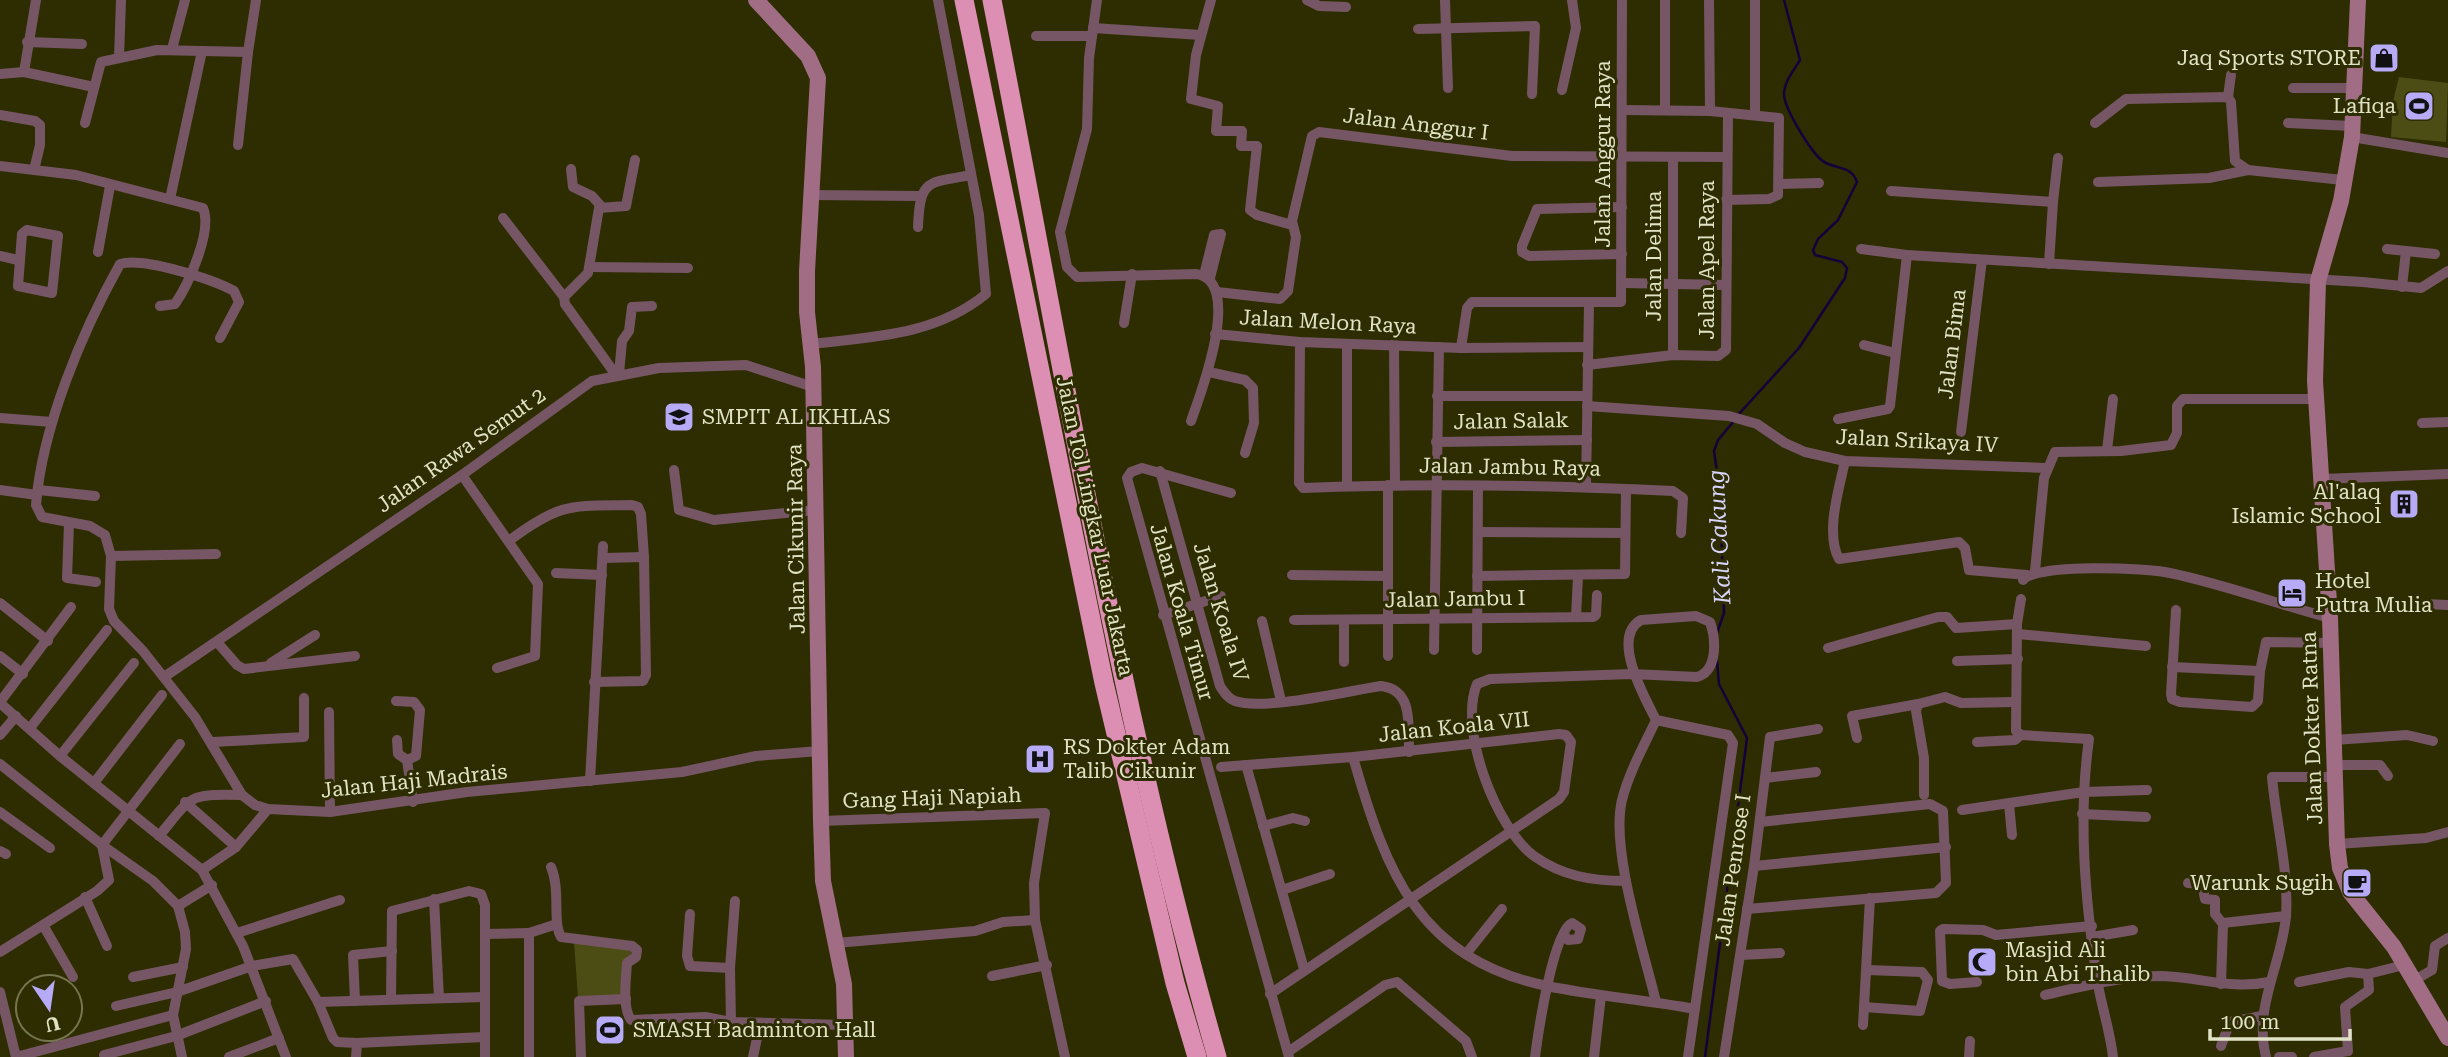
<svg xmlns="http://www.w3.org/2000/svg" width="2448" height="1057" font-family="'Roboto Serif',serif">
	<rect width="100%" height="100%" fill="#2d2d01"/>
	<g fill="#4c4d15">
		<path d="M2399 77 2448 83 2446 142 2391 137 2393 101Z"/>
		<path d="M574 942 632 949 623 996 578 997Z"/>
	</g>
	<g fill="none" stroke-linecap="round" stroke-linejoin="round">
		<g stroke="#16003c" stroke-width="2.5">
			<path d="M1738 415 1799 348 1845 278 1847 268 1842 262 1815 255 1813 250 1818 239 1838 220 1857 182C1852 167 1839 169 1826 163 1813 157 1784 108 1784 94 1784 82 1794 70 1800 60L1784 0"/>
			<path d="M1717 633 1724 613 1720 492 1714 451 1718 440 1734 421"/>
			<path d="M1705 1057 1747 738 1719 684 1717 661"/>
		</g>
		<g stroke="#765664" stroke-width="10">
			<path d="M1097 0 1089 58 1087 129 1060 232 1067 267 1077 277 1196 274C1244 280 1201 393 1191 421"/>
			<path d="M1211 0 1196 55 1191 99 1218 106 1216 131H1242L1241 146H1257L1250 210 1257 215 1292 225"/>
			<path d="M1307 0 1319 6 1346 7"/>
			<path d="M1445 0 1448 88"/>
			<path d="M1709 0 1710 111"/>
			<path d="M1755 0V114"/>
			<path d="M1093 28 1201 35"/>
			<path d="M1418 29 1535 26 1532 94"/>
			<path d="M1036 36H1092"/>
			<path d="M27 42 82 44"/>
			<path d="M172 49 185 0"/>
			<path d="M119 58 121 0"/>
			<path d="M24 72 36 0"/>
			<path d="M0 74 24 72 94 87"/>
			<path d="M2293 88H2356"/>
			<path d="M1562 90 1576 28 1572 0"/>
			<path d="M2228 97 2231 75"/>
			<path d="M1622 110 1710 111 1779 118 1778 195 1769 199 1726 200"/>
			<path d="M1665 110V0"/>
			<path d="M0 115 35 121 40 125V145L34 170"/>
			<path d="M85 123 101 62 157 50 248 52 256 0"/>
			<path d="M2095 123 2126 99 2228 97 2231 102 2235 161 2248 170"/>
			<path d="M2288 123 2352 126"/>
			<path d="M2352 137 2448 153"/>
			<path d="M238 145 248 52"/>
			<path d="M0 166 76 175 203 208C213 231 188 285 175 304L160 306"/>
			<path d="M571 169 573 187 592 196 601 206"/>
			<path d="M2098 182 2209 178 2248 170 2343 180"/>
			<path d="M1779 184 1819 183"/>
			<path d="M1891 191 2053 202 2049 264"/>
			<path d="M811 195 919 196"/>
			<path d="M170 199 202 51"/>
			<path d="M2053 202 2058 158"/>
			<path d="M503 218 564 297 565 304 616 375"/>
			<path d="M918 227C920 179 927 183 971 175"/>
			<path d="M27 230 58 236 52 293 18 286 22 234Z"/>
			<path d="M1861 249 1907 255 2363 282 2421 288 2448 271"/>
			<path d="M2387 249 2435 254"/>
			<path d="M98 252 110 186"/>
			<path d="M1622 254 1529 256 1522 252V246L1537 209 1622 207"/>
			<path d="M0 256 18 260"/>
			<path d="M590 267 688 268"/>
			<path d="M1204 275 1214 235 1221 234 1210 278"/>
			<path d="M1623 283 1726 285"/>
			<path d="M2402 287 2406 251"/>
			<path d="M1217 292 1280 299 1288 291 1296 237 1292 221 1312 136 1319 132 1512 156 1726 157"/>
			<path d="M564 297 588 273 599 208 626 206 635 160"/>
			<path d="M1124 323 1132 274"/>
			<path d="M1215 334 1300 342 1461 348 1587 347"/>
			<path d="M220 338 239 302 234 291C212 279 143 257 120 264 82 332 42 427 36 505L42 517 90 526 105 535 111 556 109 609 114 621 143 651 195 717 242 795 255 805 268 809 330 812 467 792 682 772 756 756 820 751"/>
			<path d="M1300 342 1299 483 1303 488C1426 483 1550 485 1673 491L1683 498 1681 533"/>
			<path d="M812 344C874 337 936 335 986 294L979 215 938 0"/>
			<path d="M1394 344 1395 485"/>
			<path d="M1864 345 1895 353"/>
			<path d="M1461 348 1467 308 1472 302H1621L1622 0"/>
			<path d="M1673 355V157"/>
			<path d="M1587 365 1673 355 1718 356 1726 350 1728 113"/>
			<path d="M1209 372 1245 380 1253 388 1254 423 1245 453"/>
			<path d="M619 374 622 341 629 331 632 307 652 306"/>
			<path d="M1437 396H1586"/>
			<path d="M1587 406 1729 416 1757 424 1785 443 1805 452 1845 461 2046 468"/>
			<path d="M0 418 52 422"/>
			<path d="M1838 419 1888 409 1890 406 1907 255"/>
			<path d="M2422 423 2448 422"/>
			<path d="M1961 432 1982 260"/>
			<path d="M1436 442 1587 440"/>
			<path d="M2107 450 2113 399"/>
			<path d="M1845 461C1839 489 1825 533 1839 559L1959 542 1965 548 1969 570 2027 575"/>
			<path d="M674 470 679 510 714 520 816 510"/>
			<path d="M1160 471 1220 686C1224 692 1227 698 1235 701 1265 711 1347 691 1381 686 1414 690 1408 725 1409 752"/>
			<path d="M462 475 538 584 535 656 497 668"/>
			<path d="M2322 479 2448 474"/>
			<path d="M1347 486V344"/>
			<path d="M1586 486 1589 303"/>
			<path d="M0 490 37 495"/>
			<path d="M39 490 95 496"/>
			<path d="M1231 493 1142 468 1131 472 1127 478 1289 1057"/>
			<path d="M69 523 67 578 96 582"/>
			<path d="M1478 532 1625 533"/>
			<path d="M510 540C561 502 571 506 632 505L638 507 641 514 644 557"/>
			<path d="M111 556 216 554"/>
			<path d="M2035 571 2044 478 2055 452 2121 451 2171 445 2177 433V406L2183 399H2315"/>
			<path d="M556 573 602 575"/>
			<path d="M1292 575 1388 576"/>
			<path d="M1477 576 1625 574 1626 489"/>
			<path d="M2023 580C2037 563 2147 568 2170 573 2223 584 2277 604 2330 618"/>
			<path d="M2021 599 2017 624 2016 731 2021 735 2089 739C2078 818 2085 899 2097 979 2101 1005 2110 1030 2113 1057"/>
			<path d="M0 603 48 641"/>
			<path d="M2402 603 2448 605"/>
			<path d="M2176 610 2171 694 2172 699 2180 702 2252 707 2258 701 2260 671 2266 642 2330 643"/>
			<path d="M1163 615 1221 596"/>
			<path d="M1576 617 1578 576"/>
			<path d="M1294 620 1593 617 1596 615 1597 595"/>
			<path d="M1262 621 1281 701"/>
			<path d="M1344 621V662"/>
			<path d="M2018 634 2146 646"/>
			<path d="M217 642 237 665 244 669 355 656"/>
			<path d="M1828 648 1938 617H1947L1956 628 2017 624"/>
			<path d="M1434 650 1439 347"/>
			<path d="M1477 650 1478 488"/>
			<path d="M0 656 23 674"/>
			<path d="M1388 656V485"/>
			<path d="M1957 661 2018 659"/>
			<path d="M271 663 315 635"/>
			<path d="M2172 667 2260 671"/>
			<path d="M164 677 462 475 592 381 659 368 746 365 813 387"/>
			<path d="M594 682 643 681 646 675 644 557 603 558"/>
			<path d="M396 701 414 702 420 710 416 756 407 760 413 802"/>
			<path d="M0 702 71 607"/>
			<path d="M0 703 60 756 202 870 243 946 286 1057"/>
			<path d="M329 712 330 812"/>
			<path d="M1656 720C1644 746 1629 772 1622 800 1610 849 1644 951 1656 1002"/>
			<path d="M30 728 107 630"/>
			<path d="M0 735 16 716"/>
			<path d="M1857 738 1852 716 1918 704"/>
			<path d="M397 740 398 754 407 760"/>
			<path d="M2334 740 2407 735 2433 741"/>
			<path d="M213 742 304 737V698"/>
			<path d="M1977 742 2015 740 2021 735"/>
			<path d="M60 756 134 663"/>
			<path d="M1353 757C1386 872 1418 959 1547 986 1596 996 1646 1000 1695 1009"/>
			<path d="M0 764 102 845 153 881 178 906 185 932 186 949 173 1015 182 1057"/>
			<path d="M1246 765 1304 969"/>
			<path d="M2334 765H2380L2388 776"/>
			<path d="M1221 767 1353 757 1559 734 1566 735 1571 742 1564 792 1559 799 1270 994"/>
			<path d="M1765 778 1816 772"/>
			<path d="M590 781 603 546"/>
			<path d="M94 783 162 695"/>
			<path d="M1924 795V758L1916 711 1918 704 1945 697 1961 703 2016 702"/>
			<path d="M185 802 236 847"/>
			<path d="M2009 804 2012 835"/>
			<path d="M1962 810 2084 792 2147 790"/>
			<path d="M0 812 50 848"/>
			<path d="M2082 814 2146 817"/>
			<path d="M821 821 1045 813 1034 883 1035 920 1065 1057"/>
			<path d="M1263 826 1293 818 1305 821"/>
			<path d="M159 836C193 795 187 794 242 795"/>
			<path d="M2337 844 2426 838 2448 832"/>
			<path d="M0 851 6 854"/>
			<path d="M1754 866 1946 847"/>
			<path d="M551 867C561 891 552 921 561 937L632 946 637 950 636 957 627 963C626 980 622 1007 631 1020L705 1017 731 1022 845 1025"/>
			<path d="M202 870 236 847 268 809"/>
			<path d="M1626 881C1592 881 1562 876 1534 856 1496 828 1458 729 1477 684L1490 679 1632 674 1697 677C1718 671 1716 639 1710 622L1696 616 1641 620C1610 637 1645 698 1656 720L1728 735 1733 743 1688 1057"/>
			<path d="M2188 883 2202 884 2205 899 2215 900V914L2223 924 2221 984"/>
			<path d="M1282 890 1330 874"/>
			<path d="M85 897 107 946"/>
			<path d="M434 899 439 998"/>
			<path d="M178 906 212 885"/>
			<path d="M1747 909 1936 893 1946 883 1943 811 1930 804 1760 822"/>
			<path d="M690 914 687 956 690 966 730 968"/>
			<path d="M2223 923 2286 916"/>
			<path d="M43 925 73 977"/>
			<path d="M237 933 340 900"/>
			<path d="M529 933 557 924"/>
			<path d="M485 934 529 933V1057"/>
			<path d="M2092 937 2133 930"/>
			<path d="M836 943 975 931 1003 922 1035 920"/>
			<path d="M0 952 97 891 109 880 102 845 180 744"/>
			<path d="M1466 954 1502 909"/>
			<path d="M1741 955 1780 953"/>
			<path d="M992 976 1047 965"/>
			<path d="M133 977 183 967"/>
			<path d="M2413 981 2432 970 2435 946 2448 938"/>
			<path d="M1977 982 1950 984 1942 981 1940 931 1943 929 1983 930 1996 935 2092 926"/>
			<path d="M2299 982 2349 972 2368 974"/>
			<path d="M0 992 16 1057 173 1015"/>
			<path d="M2045 995C2084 986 2122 976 2162 976 2199 977 2232 990 2269 982"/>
			<path d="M391 999 392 911 469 891 481 894 485 905V1057"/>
			<path d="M355 1001 353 955 392 951"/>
			<path d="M318 1002 485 997"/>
			<path d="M116 1006 177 992 252 966 293 959 318 1002 333 1038 337 1042 357 1043"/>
			<path d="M1864 1007 1920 1011 1928 980 1922 972 1867 970"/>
			<path d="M731 1022 730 968 735 901"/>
			<path d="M1863 1025 1870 898"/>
			<path d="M2221 1046 2230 1022 2262 1016"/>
			<path d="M1288 1052 1385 985 1397 982 1466 1041 1472 1057"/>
			<path d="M104 1055 176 1036 266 1001"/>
			<path d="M229 1057 279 1038"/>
			<path d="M356 1057 357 1043 484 1037"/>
			<path d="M581 1057 579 1001 626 999"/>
			<path d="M753 1057 760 1024"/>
			<path d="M1535 1057C1538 1034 1553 931 1572 923L1581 929 1578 939 1568 940 1565 936"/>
			<path d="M1594 1057 1601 996"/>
			<path d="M1724 1057 1754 866 1770 737 1818 729"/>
			<path d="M1969 1057 1970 1041"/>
			<path d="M2266 1057C2253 1007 2282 964 2286 916 2289 870 2276 823 2272 777H2334"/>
			<path d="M2279 1057H2292"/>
			<path d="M2314 1057 2348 1051 2345 1007 2369 990 2368 974 2404 965"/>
		</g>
		<g stroke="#a06d84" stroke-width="16">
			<path d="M756 0 808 56 818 78 807 271V312L813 367 821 821 823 881 844 984 846 1057"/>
			<path d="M2358 0 2352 137 2341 201 2318 281 2315 381 2330 618 2337 844 2340 868 2350 892 2394 947 2448 1038"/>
		</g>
		<g stroke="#dd8eb3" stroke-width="19">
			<path d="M964 0 1104 683 1175 983 1197 1057"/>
			<path d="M992 0C1061 353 1118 711 1217 1057"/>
		</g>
	</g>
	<defs>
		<g id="shop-square" transform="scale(1.575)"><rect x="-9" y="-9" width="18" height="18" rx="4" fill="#b7abf8" stroke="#2d2d01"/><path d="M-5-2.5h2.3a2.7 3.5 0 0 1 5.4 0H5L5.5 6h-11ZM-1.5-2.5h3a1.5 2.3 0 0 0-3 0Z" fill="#111"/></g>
		<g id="stadium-square" transform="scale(1.575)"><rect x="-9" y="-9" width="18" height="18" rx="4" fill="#b7abf8" stroke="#2d2d01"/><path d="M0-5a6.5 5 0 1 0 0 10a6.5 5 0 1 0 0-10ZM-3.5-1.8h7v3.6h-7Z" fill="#111"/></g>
		<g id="school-square" transform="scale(1.575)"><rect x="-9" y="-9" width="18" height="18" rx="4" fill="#b7abf8" stroke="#2d2d01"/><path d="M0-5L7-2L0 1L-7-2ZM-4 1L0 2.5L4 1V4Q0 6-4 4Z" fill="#111"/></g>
		<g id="building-square" transform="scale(1.575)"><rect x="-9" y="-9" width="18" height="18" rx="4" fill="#b7abf8" stroke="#2d2d01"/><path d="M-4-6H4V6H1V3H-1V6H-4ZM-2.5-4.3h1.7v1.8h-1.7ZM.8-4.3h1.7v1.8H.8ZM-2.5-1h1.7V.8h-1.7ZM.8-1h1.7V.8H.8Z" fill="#111"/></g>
		<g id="hotel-square" transform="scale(1.575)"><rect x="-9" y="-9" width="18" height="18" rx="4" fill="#b7abf8" stroke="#2d2d01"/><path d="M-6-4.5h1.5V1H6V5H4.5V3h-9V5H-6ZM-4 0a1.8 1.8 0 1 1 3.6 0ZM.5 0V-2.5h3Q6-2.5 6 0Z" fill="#111"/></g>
		<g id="hospital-square" transform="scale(1.575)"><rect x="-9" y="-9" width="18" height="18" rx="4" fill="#b7abf8" stroke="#2d2d01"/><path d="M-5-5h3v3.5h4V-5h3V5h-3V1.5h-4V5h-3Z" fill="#111"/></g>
		<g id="cafe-square" transform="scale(1.575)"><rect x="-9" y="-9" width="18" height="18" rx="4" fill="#b7abf8" stroke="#2d2d01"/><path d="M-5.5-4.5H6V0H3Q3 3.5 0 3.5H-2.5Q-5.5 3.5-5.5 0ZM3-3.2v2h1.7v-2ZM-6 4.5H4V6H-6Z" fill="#111"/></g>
		<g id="mosque-square" transform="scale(1.575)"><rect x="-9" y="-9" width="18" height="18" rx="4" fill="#b7abf8" stroke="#2d2d01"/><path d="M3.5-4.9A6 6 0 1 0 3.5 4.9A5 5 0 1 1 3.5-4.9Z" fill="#111"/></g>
	</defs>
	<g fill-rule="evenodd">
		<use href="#shop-square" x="2384" y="58"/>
		<use href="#stadium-square" x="2419" y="106"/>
		<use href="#school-square" x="679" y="417"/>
		<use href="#building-square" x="2404" y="504"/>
		<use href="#hotel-square" x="2292" y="593"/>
		<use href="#hospital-square" x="1040" y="759"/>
		<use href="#cafe-square" x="2357" y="883"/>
		<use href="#mosque-square" x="1982" y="962"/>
		<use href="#stadium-square" x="610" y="1030"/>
	</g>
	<g text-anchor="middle" stroke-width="6" stroke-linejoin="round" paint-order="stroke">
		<g font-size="21" fill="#e1e3c6" stroke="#2d2d01" text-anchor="start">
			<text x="2361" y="65" text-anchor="end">Jaq Sports STORE</text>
			<text x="2396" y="113" text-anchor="end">Lafiqa</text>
			<text x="702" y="424">SMPIT AL IKHLAS</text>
			<text x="2381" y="499" text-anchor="end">Al'alaq<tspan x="2381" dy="24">Islamic School</tspan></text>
			<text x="2315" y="588">Hotel<tspan x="2315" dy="24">Putra Mulia</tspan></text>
			<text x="1063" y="754">RS Dokter Adam<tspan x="1063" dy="24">Talib Cikunir</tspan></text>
			<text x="2334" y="890" text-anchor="end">Warunk Sugih</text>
			<text x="2005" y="957">Masjid Ali<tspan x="2005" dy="24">bin Abi Thalib</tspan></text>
			<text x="633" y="1037">SMASH Badminton Hall</text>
		</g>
		<g font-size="21" fill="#e1e3c6" stroke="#2d2d01">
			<text transform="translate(1416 124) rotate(7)" y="7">Jalan Anggur I</text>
			<text transform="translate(1603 154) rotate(-90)" y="7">Jalan Anggur Raya</text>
			<text transform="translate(1654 256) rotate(-90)" y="7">Jalan Delima</text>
			<text transform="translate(1707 260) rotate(-90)" y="7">Jalan Apel Raya</text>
			<text transform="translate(1328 322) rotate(3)" y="7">Jalan Melon Raya</text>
			<text transform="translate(1952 344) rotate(-83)" y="7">Jalan Bima</text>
			<text transform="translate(1511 421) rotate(-1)" y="7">Jalan Salak</text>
			<text transform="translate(1917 441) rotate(3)" y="7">Jalan Srikaya IV</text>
			<text transform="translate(461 450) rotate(-35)" y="7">Jalan Rawa Semut 2</text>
			<text transform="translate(1510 467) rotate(1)" y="7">Jalan Jambu Raya</text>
			<text transform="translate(1095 526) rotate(78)" y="7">Jalan Tol Lingkar Luar Jakarta</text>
			<text transform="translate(796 539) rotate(-91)" y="7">Jalan Cikunir Raya</text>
			<text transform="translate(1455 599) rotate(-1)" y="7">Jalan Jambu I</text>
			<text transform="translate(1182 612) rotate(74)" y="7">Jalan Koala Timur</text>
			<text transform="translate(1221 612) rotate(73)" y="7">Jalan Koala IV</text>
			<text transform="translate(1454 727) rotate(-6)" y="7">Jalan Koala VII</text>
			<text transform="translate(2312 728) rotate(-92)" y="7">Jalan Dokter Ratna</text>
			<text transform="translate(414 781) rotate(-6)" y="7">Jalan Haji Madrais</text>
			<text transform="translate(932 798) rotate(-2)" y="7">Gang Haji Napiah</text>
			<text transform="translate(1733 870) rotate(-82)" y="7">Jalan Penrose I</text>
		</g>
		<g font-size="23" font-style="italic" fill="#d9d4fc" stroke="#2d2d01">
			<text transform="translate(1719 537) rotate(-93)" y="8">Kali Cakung</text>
		</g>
	</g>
	<g transform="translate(49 1008) rotate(167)"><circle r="33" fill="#2d2d01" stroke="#757650" stroke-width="2"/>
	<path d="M0-5L12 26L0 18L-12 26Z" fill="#b7abf8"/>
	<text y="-10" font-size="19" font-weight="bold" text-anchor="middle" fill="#e1e3c6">U</text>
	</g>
	<path d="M2210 1029v10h140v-10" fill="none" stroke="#e1e3c6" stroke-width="3.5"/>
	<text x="2220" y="1029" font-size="21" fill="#e1e3c6" stroke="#2d2d01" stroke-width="5" paint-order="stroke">100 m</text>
</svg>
